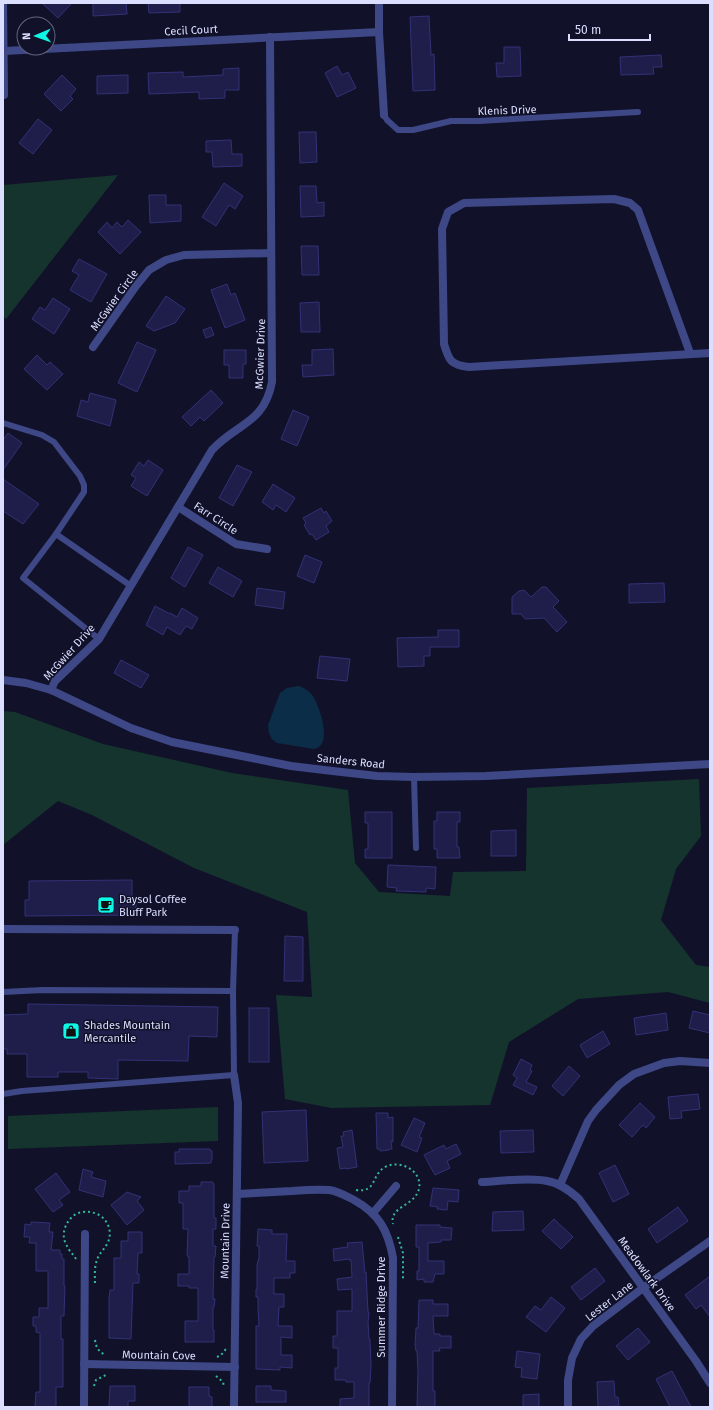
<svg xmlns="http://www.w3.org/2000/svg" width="713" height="1410" font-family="'Fira Sans',sans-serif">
	<rect width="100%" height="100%" fill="#11122a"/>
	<g fill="#15342d">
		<path d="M118 175 6 319 3 316V185Z"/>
		<path d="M3 711 15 712 103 744 232 773 348 790 355 863 379 892 450 896 453 872 526 871 527 788 699 779 701 836 676 869 661 920 696 965 710 967V1003L668 992 578 999 509 1042 490 1105 331 1108 285 1099 276 995 312 997 307 912 194 868 92 815 58 801 3 845Z"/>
		<path d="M218 1107V1141L8 1149V1116Z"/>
	</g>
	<path fill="#0c2d48" d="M299 686C304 688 308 690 312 695 319 704 330 737 320 746 319 747 315 749 314 749L277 743 272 739 269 733 268 725 280 693 287 688Z"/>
	<g fill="#1f1e4a" stroke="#323176">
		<path d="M42 3H72L58 18Z"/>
		<path d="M93 3H126L127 14 93 16Z"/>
		<path d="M148 3H180V12L149 13Z"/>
		<path d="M429 16 431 55 434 54 435 90 413 91 410 17Z"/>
		<path d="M504 47H520L521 76 497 77 496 63H504Z"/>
		<path d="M661 55 662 67H653L654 74 621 75 620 57Z"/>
		<path d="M337 66 342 75 348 72 356 88 337 97 325 73Z"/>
		<path d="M239 68V90H225V98L199 99V92L149 94 148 73 183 72V77L223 75V69Z"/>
		<path d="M62 75 76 89 70 96 73 99 61 111 44 94Z"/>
		<path d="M128 75V93L97 94V76Z"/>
		<path d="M38 119 52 130 33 154 19 143Z"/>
		<path d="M299 132H316L317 162 300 163Z"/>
		<path d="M231 140 232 154H242V166L213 167 212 152H206V141Z"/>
		<path d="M224 183 243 196 235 209 229 205 216 226 202 217Z"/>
		<path d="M300 186H316L317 203 324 202V216L301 217Z"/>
		<path d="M149 195H166V205H181V221L150 223Z"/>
		<path d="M128 220 141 232 120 254 98 232 107 222 112 228 117 222 122 227Z"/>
		<path d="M301 246H318L319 275H302Z"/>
		<path d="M79 259 107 274 91 302 70 290 79 275 72 271Z"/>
		<path d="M227 284 231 295 235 293 245 320 225 328 211 290Z"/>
		<path d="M166 296 185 309 175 323 154 331 146 326Z"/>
		<path d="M53 298 70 309 54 334 32 319 40 307 45 310Z"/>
		<path d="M319 302 320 332H301L300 303Z"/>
		<path d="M211 327 214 335 206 338 203 330Z"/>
		<path d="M137 342 156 350 137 392 118 383Z"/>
		<path d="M333 349 334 375 303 377 302 365H312V350Z"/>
		<path d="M224 350H246V364H243V378H229V365H224Z"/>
		<path d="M37 355 47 365 50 362 63 374 47 390 24 369Z"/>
		<path d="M211 390 223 403 204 421 200 417 191 426 182 417Z"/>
		<path d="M90 393 116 400 110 426 77 416 81 400 88 402Z"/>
		<path d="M293 410 309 417 297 446 281 439Z"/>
		<path d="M8 433 22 443 3 470V440Z"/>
		<path d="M148 460 163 470 147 496 131 486 136 478 131 475 139 462 144 466Z"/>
		<path d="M237 465 252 472 233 506 219 498Z"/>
		<path d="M3 479 39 504 23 524 3 511Z"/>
		<path d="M273 484 295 498 286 512 276 505 273 510 262 502Z"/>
		<path d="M321 508 324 513 326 511 332 521 326 526 329 532 316 540 312 534 310 535 304 525 306 523 303 518Z"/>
		<path d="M188 547 203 555 185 587 171 578Z"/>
		<path d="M305 555 322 562 314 583 297 576Z"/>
		<path d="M218 567 242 581 233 597 209 583Z"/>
		<path d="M664 583 665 602 629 603V584Z"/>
		<path d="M542 587H546L559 601 553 607 567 622 557 632 544 618 525 619 521 614H512V597L519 591 524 590 531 597Z"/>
		<path d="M257 588 285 592 283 609 255 605Z"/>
		<path d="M155 606 170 614V613L177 617 182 608 198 618 192 629 186 626 180 635 167 627 163 635 146 625Z"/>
		<path d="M438 630H459V647H430V656H424V666L398 667 397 638 438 637Z"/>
		<path d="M320 656 350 659 347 681 317 678Z"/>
		<path d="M121 660 149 675 141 688 114 673Z"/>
		<path d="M365 812H392V858H365V849H368V823H365Z"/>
		<path d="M437 812H460V822H457V847H459L460 858H437V849H434V821H437Z"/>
		<path d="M516 830V856H491V831Z"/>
		<path d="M388 865 436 867 435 889 426 888V892L396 891 397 888 387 887Z"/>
		<path d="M132 880V904H136V915L25 916V900H29V881Z"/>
		<path d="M285 936 303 937V981H284Z"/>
		<path d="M28 1004 218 1007 217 1037 189 1036 188 1061 118 1060V1079L88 1078V1072H58V1077H27V1054H7V1049H3V1015L28 1014Z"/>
		<rect x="249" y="1008" width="20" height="54"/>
		<path d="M693 1011 710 1015V1033L689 1028Z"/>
		<path d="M666 1013 668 1030 636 1035 634 1018Z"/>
		<path d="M603 1031 610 1044 587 1058 580 1045Z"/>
		<path d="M521 1059 532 1065 530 1070 532 1071 526 1082 537 1087 533 1095 513 1085 517 1078 513 1075Z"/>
		<path d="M569 1066 580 1076 563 1096 552 1086Z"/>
		<path d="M698 1094 700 1109 681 1111 682 1118 670 1119 668 1097Z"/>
		<path d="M640 1103 655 1117 646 1128 643 1125 632 1137 619 1125Z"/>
		<path d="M306 1110 308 1161 264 1163 262 1112Z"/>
		<path d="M376 1113H388V1118L393 1117V1142L391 1141 392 1149H389V1150L380 1151V1149H377Z"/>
		<path d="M414 1118 425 1123 419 1137 422 1138 417 1152 401 1145Z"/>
		<path d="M352 1130 357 1167 346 1169V1168L340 1169 337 1148 343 1147 341 1136H344L343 1132Z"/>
		<path d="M533 1130 534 1152 501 1153 500 1131Z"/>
		<path d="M456 1144 461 1154 447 1161 450 1168 435 1175 424 1155 444 1145 446 1149Z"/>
		<path d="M179 1149H210L211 1151H212V1160L211 1161V1163L175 1164V1152H179Z"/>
		<path d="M615 1165 629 1194 613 1202 599 1173Z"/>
		<path d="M83 1169 93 1172 91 1177 106 1181 103 1197 79 1190Z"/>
		<path d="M56 1173 70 1192 59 1200 63 1205 53 1212 35 1189Z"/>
		<path d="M201 1182H213L214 1186V1218H216V1229H213V1246H216L215 1257H214L213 1299H215L214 1307H213V1330H214V1342H185V1321H198V1288H189V1286H178V1274H189V1257L187 1256 188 1229H183V1203H179V1191H189V1186H201Z"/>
		<path d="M433 1188 459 1190 458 1202 448 1201 447 1210 437 1209 438 1207 430 1206Z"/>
		<path d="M127 1192 141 1197 137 1201 144 1210 127 1225 111 1205Z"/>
		<path d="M678 1207 688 1221 657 1243 648 1229Z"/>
		<path d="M523 1211 524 1230 492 1231 493 1212Z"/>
		<path d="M554 1219 573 1237 561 1249 542 1231Z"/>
		<path d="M31 1222 50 1223 49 1232H53L51 1250H60V1254H62V1259H64V1286H65L64 1316H61V1339H63V1387H56V1407H35L36 1392H40V1333L36 1332V1326H33V1317H39V1308H48V1271H36V1243H29L30 1237H24L25 1224 31 1225Z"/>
		<path d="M416 1225H440V1227L452 1228 451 1240H441V1242L428 1243V1261H444V1274H435L433 1282H424V1279L417 1280V1271H419V1247H416Z"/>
		<path d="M258 1229 272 1230V1234H287L286 1261H295V1273H290V1278H274V1294H284V1307H279L278 1326H292V1338L281 1337V1355H292V1368L280 1367V1370L256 1369V1326H259L258 1307V1297H256V1289H257V1265L259 1258V1246H257Z"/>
		<path d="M128 1232H142V1253H138L137 1274H139V1283H133L131 1339 109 1338V1298L110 1290H114V1258H121V1241H128Z"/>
		<path d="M362 1242 365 1273 366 1272 368 1312H369L368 1322 369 1339H370L371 1366 370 1383H369V1407H340V1399L354 1398V1382H346V1380H335V1368H338V1348H333V1336H337V1311H352V1289L338 1290 337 1279 352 1277 351 1260H349V1259L334 1261 333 1249 348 1247 347 1243Z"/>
		<path d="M595 1268 605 1281 581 1300 571 1287Z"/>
		<path d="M710 1276V1317L701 1305 696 1309 685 1295Z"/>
		<path d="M551 1297 565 1308 546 1332 526 1317 535 1306 541 1310Z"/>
		<path d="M419 1300H433V1304H448V1316H433L434 1334H440V1336H451V1348H439L440 1351H433V1391H435V1407H417L418 1372 417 1351H416L415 1345 416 1328H418Z"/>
		<path d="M638 1328 650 1342 628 1360 616 1346Z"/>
		<path d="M517 1351 540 1354 537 1379 521 1377 522 1368 515 1367Z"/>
		<path d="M672 1371 691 1407H670L656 1379Z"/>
		<path d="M614 1381 615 1397H618L619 1406 598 1407 597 1382Z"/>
		<path d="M110 1386H135V1401H128V1407H109Z"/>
		<path d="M256 1386H271V1390L286 1391V1402H256Z"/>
		<path d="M189 1387H209V1396L212 1397V1407H189Z"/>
		<path d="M539 1394V1407H523V1395Z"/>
	</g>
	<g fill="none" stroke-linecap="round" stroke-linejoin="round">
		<g stroke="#34b999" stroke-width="2" stroke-dasharray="2 3" stroke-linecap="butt">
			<path d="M356 1190C377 1193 371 1175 385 1167 400 1159 423 1171 419 1189 414 1207 389 1206 393 1224"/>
			<path d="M398 1237 403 1253V1280"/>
			<path d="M76 1259C73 1254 69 1251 67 1246 60 1235 65 1221 76 1214 83 1211 90 1211 97 1214 107 1218 113 1231 108 1242 105 1249 99 1253 97 1260 94 1268 95 1277 95 1285"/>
			<path d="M95 1340C96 1347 98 1351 105 1355"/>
			<path d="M217 1357 221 1355 226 1349"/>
			<path d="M216 1376 223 1382 224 1387"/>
			<path d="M94 1386 96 1380 106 1375"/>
		</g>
		<g stroke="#3e4887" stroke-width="6">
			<path d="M384 115 387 120 398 130H413L451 121H479L638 112"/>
			<path d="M3 423 42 435 54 442 80 476 84 485V492L56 534"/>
			<path d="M99 639 23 578 56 534 131 586"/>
			<path d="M414 777 416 848"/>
			<path d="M3 992 43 990 233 991 235 930"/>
			<path d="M3 1094 22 1091 234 1075 233 991"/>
		</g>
		<g stroke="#3e4887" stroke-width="8">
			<path d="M3 3 4 95"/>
			<path d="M379 3V32L384 115"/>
			<path d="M4 51 379 32"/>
			<path d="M93 347 136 286 149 270 166 260 184 255 271 253"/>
			<path d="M690 353 638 210 630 203 614 199 464 203 448 212 442 229 444 344C449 361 451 365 469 367L710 353"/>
			<path d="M178 507 236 544 267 549"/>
			<path d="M3 680 26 683 51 690 131 728 172 742 291 766 324 770 377 776 414 777 486 776 710 764"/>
			<path d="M51 690 55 681 99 639 212 450C237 423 264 424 272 382L270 37"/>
			<path d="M3 929 235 930"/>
			<path d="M234 1075 238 1103 234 1407"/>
			<path d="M482 1182C501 1181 530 1177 547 1181 560 1183 570 1191 579 1199L696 1361 710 1383"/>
			<path d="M560 1185 588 1121 596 1110 619 1085 634 1074 664 1063 680 1061 710 1063"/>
			<path d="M237 1194C255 1193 274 1192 292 1191 304 1190 317 1189 329 1190 338 1191 346 1196 354 1200 379 1214 388 1230 393 1258L392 1407"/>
			<path d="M373 1213 396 1186"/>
			<path d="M84 1364 235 1367"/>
			<path d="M84 1407 85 1234"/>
			<path d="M568 1407V1380L572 1358 581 1339 593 1326 643 1288 710 1241"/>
		</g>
	</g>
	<defs>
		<g id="cafe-square" transform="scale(0.9)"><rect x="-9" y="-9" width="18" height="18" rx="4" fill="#0df9e6" stroke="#11122a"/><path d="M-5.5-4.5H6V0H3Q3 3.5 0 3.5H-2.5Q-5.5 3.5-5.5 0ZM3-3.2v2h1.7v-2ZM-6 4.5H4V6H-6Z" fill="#111"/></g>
		<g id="shop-square" transform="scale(0.9)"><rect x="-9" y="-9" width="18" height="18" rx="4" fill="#0df9e6" stroke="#11122a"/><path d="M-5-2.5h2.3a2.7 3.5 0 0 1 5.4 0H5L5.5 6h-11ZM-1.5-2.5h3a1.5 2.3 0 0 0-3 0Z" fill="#111"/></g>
	</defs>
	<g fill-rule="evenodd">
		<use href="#cafe-square" x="106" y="905"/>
		<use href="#shop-square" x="71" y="1031"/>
	</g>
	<g text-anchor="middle" stroke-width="3" stroke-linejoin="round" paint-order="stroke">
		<g font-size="11" fill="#dbdefe" stroke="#11122a">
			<text transform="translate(191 30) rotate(-3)" y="4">Cecil Court</text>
			<text transform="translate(507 110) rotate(-2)" y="4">Klenis Drive</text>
			<text transform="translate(114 300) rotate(-54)" y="4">McGwier Circle</text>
			<text transform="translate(260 354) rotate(-88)" y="4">McGwier Drive</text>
			<text transform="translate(216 518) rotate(33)" y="4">Farr Circle</text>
			<text transform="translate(69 652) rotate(-48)" y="4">McGwier Drive</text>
			<text transform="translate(351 761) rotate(6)" y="4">Sanders Road</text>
			<text transform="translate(225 1241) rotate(-89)" y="4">Mountain Drive</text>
			<text transform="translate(647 1274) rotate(54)" y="4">Meadowlark Drive</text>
			<text transform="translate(609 1301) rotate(-38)" y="4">Lester Lane</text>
			<text transform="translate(381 1307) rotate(-90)" y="4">Summer Ridge Drive</text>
			<text transform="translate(159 1355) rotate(1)" y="4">Mountain Cove</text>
		</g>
		<g font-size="11" fill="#dbdefe" stroke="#11122a" text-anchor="start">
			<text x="119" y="903">Daysol Coffee<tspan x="119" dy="13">Bluff Park</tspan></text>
			<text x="84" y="1029">Shades Mountain<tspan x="84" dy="13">Mercantile</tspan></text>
		</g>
	</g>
	<rect width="713" height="1410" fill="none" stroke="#dbdefe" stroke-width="8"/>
	<g transform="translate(36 36) rotate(268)"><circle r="19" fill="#11122a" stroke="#62647f"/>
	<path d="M0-3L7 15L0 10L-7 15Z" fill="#0df9e6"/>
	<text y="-6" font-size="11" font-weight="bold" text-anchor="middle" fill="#dbdefe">N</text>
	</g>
	<path d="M569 34v6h81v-6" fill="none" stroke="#dbdefe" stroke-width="2"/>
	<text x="575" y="34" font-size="12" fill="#dbdefe" stroke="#11122a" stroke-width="3" paint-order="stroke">50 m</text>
</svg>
